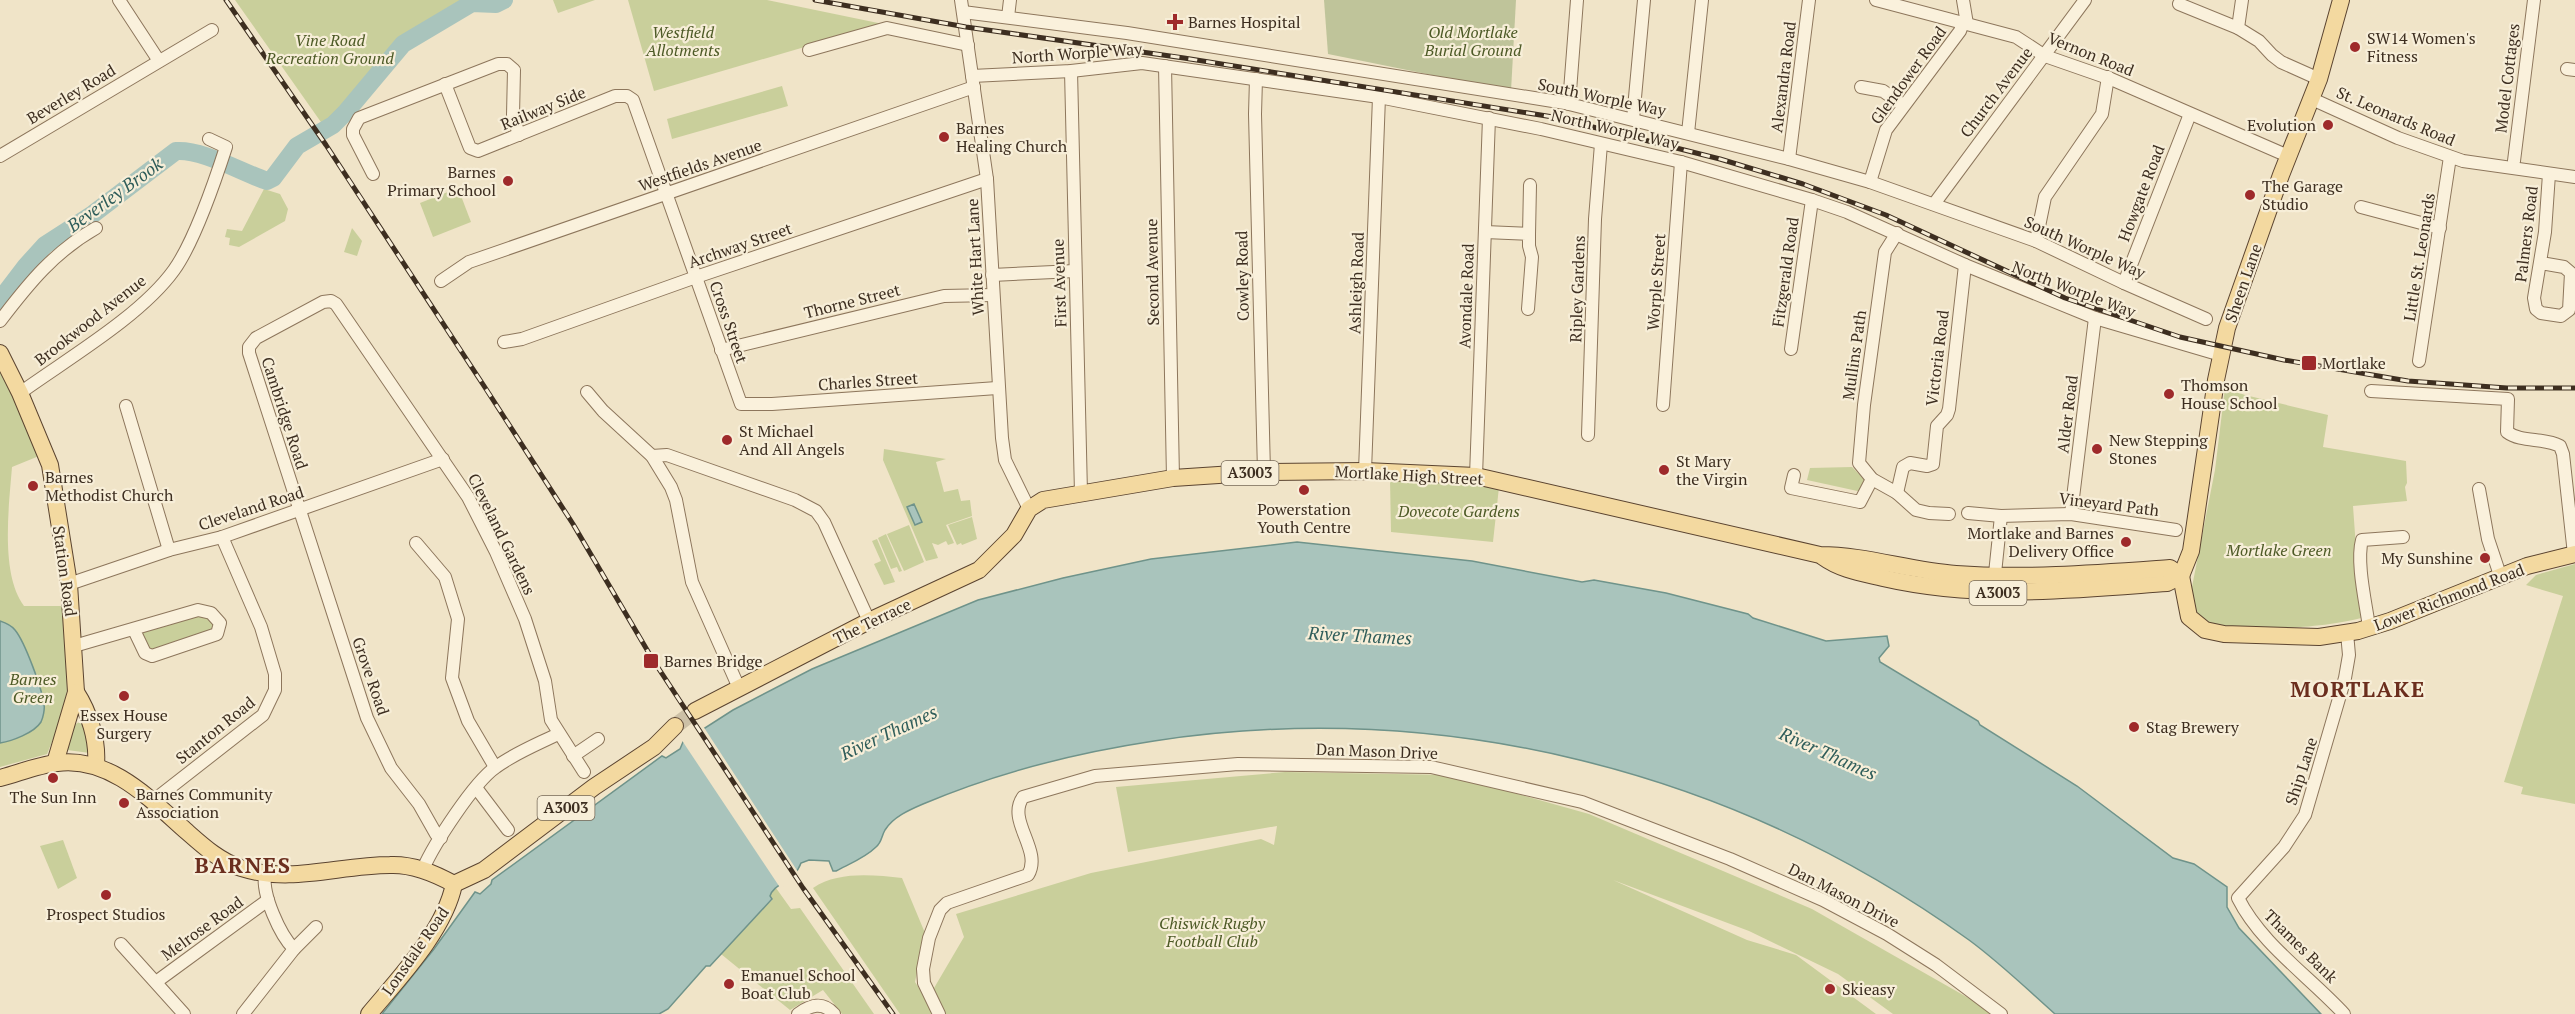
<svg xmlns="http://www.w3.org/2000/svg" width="2575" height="1014" font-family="'PT Serif',serif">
	<rect width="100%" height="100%" fill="#f0e4c8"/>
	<g fill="#c9cf9b">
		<path d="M235 0H465L399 40 344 108 329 123 323 125Z"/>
		<path d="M553 0H595L558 13Z"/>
		<path d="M628 0H767L883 24 654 91Z"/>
		<path d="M782 86 788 106 672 139 667 119Z"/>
		<path d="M458 188 471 222 433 237 420 203Z"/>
		<path d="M264 189 280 194 288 209 285 221 239 247 229 245 230 238 225 237 227 229 242 231Z"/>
		<path d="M352 228 362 241 357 256 344 252Z"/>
		<path d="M0 368 39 456 12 467C9 506 0 574 24 606H65L67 691 58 727 47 754 0 767Z"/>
		<path d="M2225 388 2245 395 2328 415 2323 447 2406 461 2407 483 2405 487 2407 501 2353 506 2361 618C2331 627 2223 637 2198 617 2191 612 2191 605 2190 597L2215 470Z"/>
		<path d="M884 449 946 459 936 462 944 492 958 489 961 501 970 500 972 516 946 525 954 543 948 545 946 541 938 545 932 543 938 558 926 561 883 460Z"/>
		<path d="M1852 467 1866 481 1862 492 1807 480 1810 468Z"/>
		<path d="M1390 479 1499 487 1493 542 1391 532Z"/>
		<path d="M972 517 977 539 962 545 961 543 957 545 948 525Z"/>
		<path d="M909 525 924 562 904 571 887 534Z"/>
		<path d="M886 534 902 571 899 572 897 567 891 569 878 538Z"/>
		<path d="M877 539 895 582 884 585 874 564 881 561 872 541Z"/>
		<path d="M2575 564V804L2521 794 2523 787 2504 782 2563 596 2526 585 2536 575Z"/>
		<path d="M205 613 217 629 152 653 140 634 142 631Z"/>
		<path d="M81 721H86L90 753 67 750 74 725Z"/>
		<path d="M1285 772 1450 775 1589 814 1812 909 1986 1008 1991 1014H1893L1838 974 1749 931 1613 880 1747 940 1796 955 1876 1014H900L813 888C838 871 873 875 902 878L925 933 915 982 927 1000 964 937 956 914 1091 873 1261 839 1274 845 1277 826 1128 852 1116 787Z"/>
		<path d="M63 840 77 878 58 889 40 846Z"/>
		<path d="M776 888 791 909 800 908 874 1014H842L823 990 790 1010 721 954 772 900 770 895 772 890Z"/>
	</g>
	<path fill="#bfc49a" d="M1324 0H1516L1511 91 1328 54Z"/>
	<g fill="#a9c4bc" stroke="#6f938a" stroke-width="1.5">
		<path d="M914 504 922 522 915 525 907 507Z"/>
		<path d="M1297 542 1472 561 1582 582 1594 580 1666 593 1748 614 1753 618 1826 641 1887 636 1889 646 1879 658 1880 662 1978 721 1980 725 2077 786 2173 858 2194 864 2227 887V907L2239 928 2321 1014H2055C2027 989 1999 962 1969 940 1733 770 1441 697 1154 741 1075 753 996 773 923 804 909 810 893 817 885 830 881 837 882 842 876 847 865 858 849 864 836 871H833L829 861 809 860 801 863C795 881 774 883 770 896L772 899 710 966H706L668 1009 659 1014H382L434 949 475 892 480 894 491 884 492 880 662 756 666 758 680 749 683 742 733 710 812 669 978 600 1063 578 1151 559Z"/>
		<path d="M0 621C6 623 11 625 15 630 25 642 42 689 44 704 45 709 43 718 41 722 34 733 12 741 0 743Z"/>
	</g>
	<path fill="#f0e4c8" d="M703 726 800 875 781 889 683 742 682 739Z"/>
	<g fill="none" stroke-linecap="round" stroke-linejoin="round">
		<path stroke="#6f938a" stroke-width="3" d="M509 4 510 0"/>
		<path stroke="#a9c4bc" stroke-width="18" d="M0 300 26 266 45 245 93 214 176 151C202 149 241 172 267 181L273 178 297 146 333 125 346 112 403 44 472 3 496 4 504 0"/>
		<path stroke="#ccc0a6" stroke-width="16" stroke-dasharray="16 8" stroke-linecap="butt" d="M675 726 695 711"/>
		<g stroke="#8d765c" stroke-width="14">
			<g id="minor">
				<path d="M119 0 159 61"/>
				<path d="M961 0 987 179 1002 438 1005 460 1029 509"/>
				<path d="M1876 0 2016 37 2045 56 2111 79 2288 156"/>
				<path d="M1963 0 1967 24"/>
				<path d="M2242 0 2238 28 2259 41 2272 55 2281 62 2319 79"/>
				<path d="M2179 4 2238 28"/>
				<path d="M963 12 1127 33 1565 103 1789 159 1870 182 2036 241 2124 283 2206 319"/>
				<path d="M1008 17 1010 0"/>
				<path d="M809 50 887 28 968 45"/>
				<path d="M1165 66 1173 478"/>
				<path d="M2567 69 2575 70"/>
				<path d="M1071 71 1081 493"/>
				<path d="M972 76 1071 71 1142 63 1379 97 1541 129 1681 162 1812 200 1847 212 1965 265 2095 318 2221 355"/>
				<path d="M1256 79 1255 114 1264 472"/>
				<path d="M445 84 468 143 470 148 478 151 615 96H627L633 100 741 404H772L997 388"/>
				<path d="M1861 87 1883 91 1903 105"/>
				<path d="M2312 99 2398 138 2463 161 2575 177"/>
				<path d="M1569 104 1577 0"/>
				<path d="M1633 119 1644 0"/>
				<path d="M1688 133 1702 0"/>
				<path d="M0 156 212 30"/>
				<path d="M1789 159 1809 0"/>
				<path d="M2514 161 2534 0"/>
				<path d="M373 174 353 135V129L359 118 498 64H507L514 70 513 115 519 135"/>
				<path d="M1870 182 1886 130 1960 31 1963 23"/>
				<path d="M1934 204 2085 0"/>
				<path d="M2361 207 2440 228"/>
				<path d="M1485 232 1529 234V246L1532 257 1528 309"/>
				<path d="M1897 233 1885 252 1864 405 1859 463 1872 479 1897 493 1916 510 1929 513 1949 514"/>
				<path d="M1529 234 1530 185"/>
				<path d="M2036 241 2045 197 2102 114 2108 77"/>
				<path d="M2541 263 2564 267 2571 273 2569 310 2561 316 2541 313 2536 309 2534 298 2545 232 2549 174"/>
				<path d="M992 275 1075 271"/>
				<path d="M441 281 469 262 974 87"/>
				<path d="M2124 283 2190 114"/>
				<path d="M0 321C29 283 54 252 96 228"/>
				<path d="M504 342 522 339 696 277 987 179"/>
				<path d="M1791 349 1812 200"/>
				<path d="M721 350 944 296 993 295"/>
				<path d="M2419 361 2450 157"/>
				<path d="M2371 391 2508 399 2507 432C2522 443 2543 437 2560 446L2563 454 2574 554"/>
				<path d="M587 392 603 411 652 456 671 487 676 500 692 582 739 688"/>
				<path d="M20 393C67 359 141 316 174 270 194 242 215 181 226 147L209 139"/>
				<path d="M1663 405 1681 162"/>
				<path d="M126 406 169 550"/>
				<path d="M1588 435 1595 219 1601 144"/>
				<path d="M652 456 667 455 795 500 816 511 824 522 869 621"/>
				<path d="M1365 471 1379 97"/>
				<path d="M1794 475 1791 488 1860 502 1872 479"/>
				<path d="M1476 476 1489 118"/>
				<path d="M2479 489 2488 539 2501 578"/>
				<path d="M1897 493 1903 467 1910 463 1927 466 1933 464 1937 426 1947 415 1949 409 1965 265"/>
				<path d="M1968 513 2001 516 2071 514 2176 530"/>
				<path d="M2071 514 2095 318"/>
				<path d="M416 543 445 577 458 619 452 678 468 721 495 767"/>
				<path d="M1994 583 2001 516"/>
				<path d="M69 584 169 550 222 537 443 459"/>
				<path d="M2369 627C2366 604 2356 562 2362 540L2403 537"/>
				<path d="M74 646 198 610 211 613 220 623 217 634 152 656 145 653 134 630"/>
				<path d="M573 756 598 739"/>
				<path d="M477 789 508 830"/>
				<path d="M154 803 158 797 263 715 275 690V674L261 627 222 537"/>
				<path d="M441 838 436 834 419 804 391 768 367 718 249 353V347L256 338 323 302 331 301 336 304 468 497 496 552 525 619 545 681 551 720 584 772"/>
				<path d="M423 869C434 844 474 782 496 767 515 753 538 744 558 734"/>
				<path d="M265 875C262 895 280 935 294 949"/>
				<path d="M121 944 184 1014"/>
				<path d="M156 982 268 900"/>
				<path d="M243 1014 294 949 316 927"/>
				<path d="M798 1014C810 1005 823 1001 834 1014"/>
				<path d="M939 1014 924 983 923 969 929 938 940 910 947 903 1028 875C1043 850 1006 821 1023 797L1095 776 1238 764 1431 767 1582 802 1730 859 1823 900 1887 934 1936 965 2001 1014"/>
				<path d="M2344 1014C2309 976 2261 944 2238 898L2284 847 2305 815 2345 678 2349 655 2347 633"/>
			</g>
		</g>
		<g stroke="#5b4430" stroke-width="18">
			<g id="major">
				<path d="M0 353 20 393 50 465 69 584 76 692 55 763"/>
				<path d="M1823 557C1841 570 1862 573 1883 578 1979 600 2071 590 2167 583L2181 576"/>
				<path d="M2181 576 2191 551 2216 380 2227 328 2281 175 2319 79 2341 0"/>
				<path d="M76 692C89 712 98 740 96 764"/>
				<path d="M695 711 869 621 979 570 1014 535 1029 509 1043 500 1173 478 1264 472 1365 471 1476 476 1820 555C1866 555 1910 571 1956 574 2026 579 2100 573 2170 568L2181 576 2189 617 2205 630 2224 634 2319 637 2358 631 2390 621 2527 566 2575 554"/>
				<path d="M0 778C19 773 38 765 57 763 109 756 149 798 185 830 202 845 219 861 241 868 291 884 339 865 390 865 413 864 434 873 454 884"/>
				<path d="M454 884 484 870 594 787 654 747 675 726"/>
				<path d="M369 1014C399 978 445 930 454 884"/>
			</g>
		</g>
		<use href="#minor" stroke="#faf1dc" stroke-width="12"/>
		<use href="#major" stroke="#f3d9a0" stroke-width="16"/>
		<g stroke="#3d2e20" stroke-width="5">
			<g id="rail">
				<path d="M226 0 326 145 486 389 573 524 653 660 803 888 893 1014"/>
				<path d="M815 0 966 27 1184 58 1553 117 1720 159 1803 184 1886 215 2065 298 2180 337 2284 360 2408 381 2507 388H2575"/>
			</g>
		</g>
		<use href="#rail" stroke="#f7eed8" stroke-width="3" stroke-dasharray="9" stroke-linecap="butt"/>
	</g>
	<g fill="#9e2a2b" stroke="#f7eed8" stroke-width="2">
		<path d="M1172 13h6v6h6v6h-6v6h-6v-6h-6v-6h6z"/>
		<circle cx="2355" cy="47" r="6"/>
		<circle cx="2328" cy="125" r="6"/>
		<circle cx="944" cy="137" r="6"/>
		<circle cx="508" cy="181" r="6"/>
		<circle cx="2250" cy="195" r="6"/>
		<rect x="2301" y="355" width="16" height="16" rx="3"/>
		<circle cx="2169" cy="394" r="6"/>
		<circle cx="727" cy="440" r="6"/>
		<circle cx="2097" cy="449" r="6"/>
		<circle cx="1664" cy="470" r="6"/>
		<circle cx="33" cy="486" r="6"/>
		<circle cx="1304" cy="490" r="6"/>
		<circle cx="2126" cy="542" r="6"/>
		<circle cx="2485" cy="558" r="6"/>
		<rect x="643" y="653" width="16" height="16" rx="3"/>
		<circle cx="124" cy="696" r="6"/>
		<circle cx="2134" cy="727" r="6"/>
		<circle cx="53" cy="778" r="6"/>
		<circle cx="124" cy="803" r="6"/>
		<circle cx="106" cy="895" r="6"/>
		<circle cx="729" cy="984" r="6"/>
		<circle cx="1830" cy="989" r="6"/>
	</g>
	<g text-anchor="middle" stroke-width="4.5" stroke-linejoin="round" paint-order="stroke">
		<g fill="#f7eed8" stroke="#756857" stroke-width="1.5">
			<rect x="1221.5" y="461" width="57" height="24" rx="4.5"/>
			<rect x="1969.5" y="581" width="57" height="24" rx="4.5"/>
			<rect x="537.5" y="796" width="57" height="24" rx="4.5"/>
		</g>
		<g font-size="15" font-weight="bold" fill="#3d2e20">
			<text x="1250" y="478">A3003</text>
			<text x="1998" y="598">A3003</text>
			<text x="566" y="813">A3003</text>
		</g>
		<g font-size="16" fill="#3d2e20" stroke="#f7eed8" text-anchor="start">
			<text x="1188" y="28">Barnes Hospital</text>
			<text x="2367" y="44">SW14 Women's<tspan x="2367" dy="18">Fitness</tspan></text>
			<text x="2316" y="131" text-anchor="end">Evolution</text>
			<text x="956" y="134">Barnes<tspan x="956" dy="18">Healing Church</tspan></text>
			<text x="496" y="178" text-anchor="end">Barnes<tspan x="496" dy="18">Primary School</tspan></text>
			<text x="2262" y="192">The Garage<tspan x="2262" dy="18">Studio</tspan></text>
			<text x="2322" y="369">Mortlake</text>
			<text x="2181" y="391">Thomson<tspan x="2181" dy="18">House School</tspan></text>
			<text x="739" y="437">St Michael<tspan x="739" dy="18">And All Angels</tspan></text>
			<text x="2109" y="446">New Stepping<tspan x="2109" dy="18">Stones</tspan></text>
			<text x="1676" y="467">St Mary<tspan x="1676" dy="18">the Virgin</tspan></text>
			<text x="45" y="483">Barnes<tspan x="45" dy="18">Methodist Church</tspan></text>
			<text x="1304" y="515" text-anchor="middle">Powerstation<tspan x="1304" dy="18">Youth Centre</tspan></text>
			<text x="2114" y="539" text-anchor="end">Mortlake and Barnes<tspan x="2114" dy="18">Delivery Office</tspan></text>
			<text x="2473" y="564" text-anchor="end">My Sunshine</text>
			<text x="664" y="667">Barnes Bridge</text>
			<text x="124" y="721" text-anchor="middle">Essex House<tspan x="124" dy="18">Surgery</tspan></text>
			<text x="2146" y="733">Stag Brewery</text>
			<text x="136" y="800">Barnes Community<tspan x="136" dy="18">Association</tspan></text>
			<text x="53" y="803" text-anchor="middle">The Sun Inn</text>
			<text x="106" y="920" text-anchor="middle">Prospect Studios</text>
			<text x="741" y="981">Emanuel School<tspan x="741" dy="18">Boat Club</tspan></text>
			<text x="1842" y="995">Skieasy</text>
		</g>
		<g font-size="16" font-style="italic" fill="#4d5a26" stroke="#f7eed8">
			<text x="683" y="38">Westfield<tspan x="683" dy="18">Allotments</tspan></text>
			<text x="1473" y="38">Old Mortlake<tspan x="1473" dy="18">Burial Ground</tspan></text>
			<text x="330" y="46">Vine Road<tspan x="330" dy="18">Recreation Ground</tspan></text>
			<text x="1459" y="517">Dovecote Gardens</text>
			<text x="2279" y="556">Mortlake Green</text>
			<text x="33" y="685">Barnes<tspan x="33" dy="18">Green</tspan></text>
			<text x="1212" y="929">Chiswick Rugby<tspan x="1212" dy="18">Football Club</tspan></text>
		</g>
		<g font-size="16" fill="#3d2e20" stroke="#f7eed8">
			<text transform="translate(1077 53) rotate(-4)" y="6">North Worple Way</text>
			<text transform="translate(2091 54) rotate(22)" y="6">Vernon Road</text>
			<text transform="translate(1908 75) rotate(-54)" y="6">Glendower Road</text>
			<text transform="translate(1783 77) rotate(-83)" y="6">Alexandra Road</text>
			<text transform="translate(2507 78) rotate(-83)" y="6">Model Cottages</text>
			<text transform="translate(1996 92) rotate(-53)" y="6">Church Avenue</text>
			<text transform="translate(71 94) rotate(-31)" y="6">Beverley Road</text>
			<text transform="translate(1602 97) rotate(12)" y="6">South Worple Way</text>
			<text transform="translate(543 108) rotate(-22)" y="6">Railway Side</text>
			<text transform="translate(2396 116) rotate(23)" y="6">St. Leonards Road</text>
			<text transform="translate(1615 129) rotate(13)" y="6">North Worple Way</text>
			<text transform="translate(700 165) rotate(-19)" y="6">Westfields Avenue</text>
			<text transform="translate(2141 193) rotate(-69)" y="6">Howgate Road</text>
			<text transform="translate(2526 234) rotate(-83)" y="6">Palmers Road</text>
			<text transform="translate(740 245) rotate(-19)" y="6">Archway Street</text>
			<text transform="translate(2085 247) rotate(24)" y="6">South Worple Way</text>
			<text transform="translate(975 257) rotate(-93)" y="6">White Hart Lane</text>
			<text transform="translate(2419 257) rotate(-81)" y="6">Little St. Leonards</text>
			<text transform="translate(1152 272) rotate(-91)" y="6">Second Avenue</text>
			<text transform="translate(1785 272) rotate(-82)" y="6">Fitzgerald Road</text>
			<text transform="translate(1242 276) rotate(-91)" y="6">Cowley Road</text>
			<text transform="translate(1656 282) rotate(-86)" y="6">Worple Street</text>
			<text transform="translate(1059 283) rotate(-92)" y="6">First Avenue</text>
			<text transform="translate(1356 283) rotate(-88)" y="6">Ashleigh Road</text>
			<text transform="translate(2243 283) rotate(-71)" y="6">Sheen Lane</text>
			<text transform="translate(1577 289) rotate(-88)" y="6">Ripley Gardens</text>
			<text transform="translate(2074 289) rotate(21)" y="6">North Worple Way</text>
			<text transform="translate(1466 296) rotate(-88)" y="6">Avondale Road</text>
			<text transform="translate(852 301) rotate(-14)" y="6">Thorne Street</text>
			<text transform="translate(90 320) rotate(-38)" y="6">Brookwood Avenue</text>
			<text transform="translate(729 322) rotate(71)" y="6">Cross Street</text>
			<text transform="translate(1854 355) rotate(-82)" y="6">Mullins Path</text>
			<text transform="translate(1937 358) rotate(-83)" y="6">Victoria Road</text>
			<text transform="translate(868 381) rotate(-4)" y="6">Charles Street</text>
			<text transform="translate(285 413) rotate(72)" y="6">Cambridge Road</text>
			<text transform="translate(2067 414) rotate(-83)" y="6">Alder Road</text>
			<text transform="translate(1409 475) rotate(3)" y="6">Mortlake High Street</text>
			<text transform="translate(2109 504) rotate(7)" y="6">Vineyard Path</text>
			<text transform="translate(251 508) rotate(-18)" y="6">Cleveland Road</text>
			<text transform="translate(502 534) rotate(64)" y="6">Cleveland Gardens</text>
			<text transform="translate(65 571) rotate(82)" y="6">Station Road</text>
			<text transform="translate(2449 597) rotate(-21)" y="6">Lower Richmond Road</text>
			<text transform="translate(872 621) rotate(-26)" y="6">The Terrace</text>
			<text transform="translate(371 676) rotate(71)" y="6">Grove Road</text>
			<text transform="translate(215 730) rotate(-39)" y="6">Stanton Road</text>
			<text transform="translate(1377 751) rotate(2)" y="6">Dan Mason Drive</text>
			<text transform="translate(2301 771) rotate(-72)" y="6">Ship Lane</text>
			<text transform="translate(1844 895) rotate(27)" y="6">Dan Mason Drive</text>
			<text transform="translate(202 928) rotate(-36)" y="6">Melrose Road</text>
			<text transform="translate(2301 946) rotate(45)" y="6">Thames Bank</text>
			<text transform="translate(415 951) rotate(-55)" y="6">Lonsdale Road</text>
		</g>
		<g font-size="18" font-style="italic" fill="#2f5d5a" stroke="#f7eed8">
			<text transform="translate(115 195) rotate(-36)" y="6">Beverley Brook</text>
			<text transform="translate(1360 636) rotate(3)" y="6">River Thames</text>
			<text transform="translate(889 733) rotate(-25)" y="6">River Thames</text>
			<text transform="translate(1828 754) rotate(24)" y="6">River Thames</text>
		</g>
		<g font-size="22" font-weight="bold" letter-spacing="1.5" fill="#6b2e1e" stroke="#f7eed8">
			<text x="2358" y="697">MORTLAKE</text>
			<text x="243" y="873">BARNES</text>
		</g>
	</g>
</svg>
